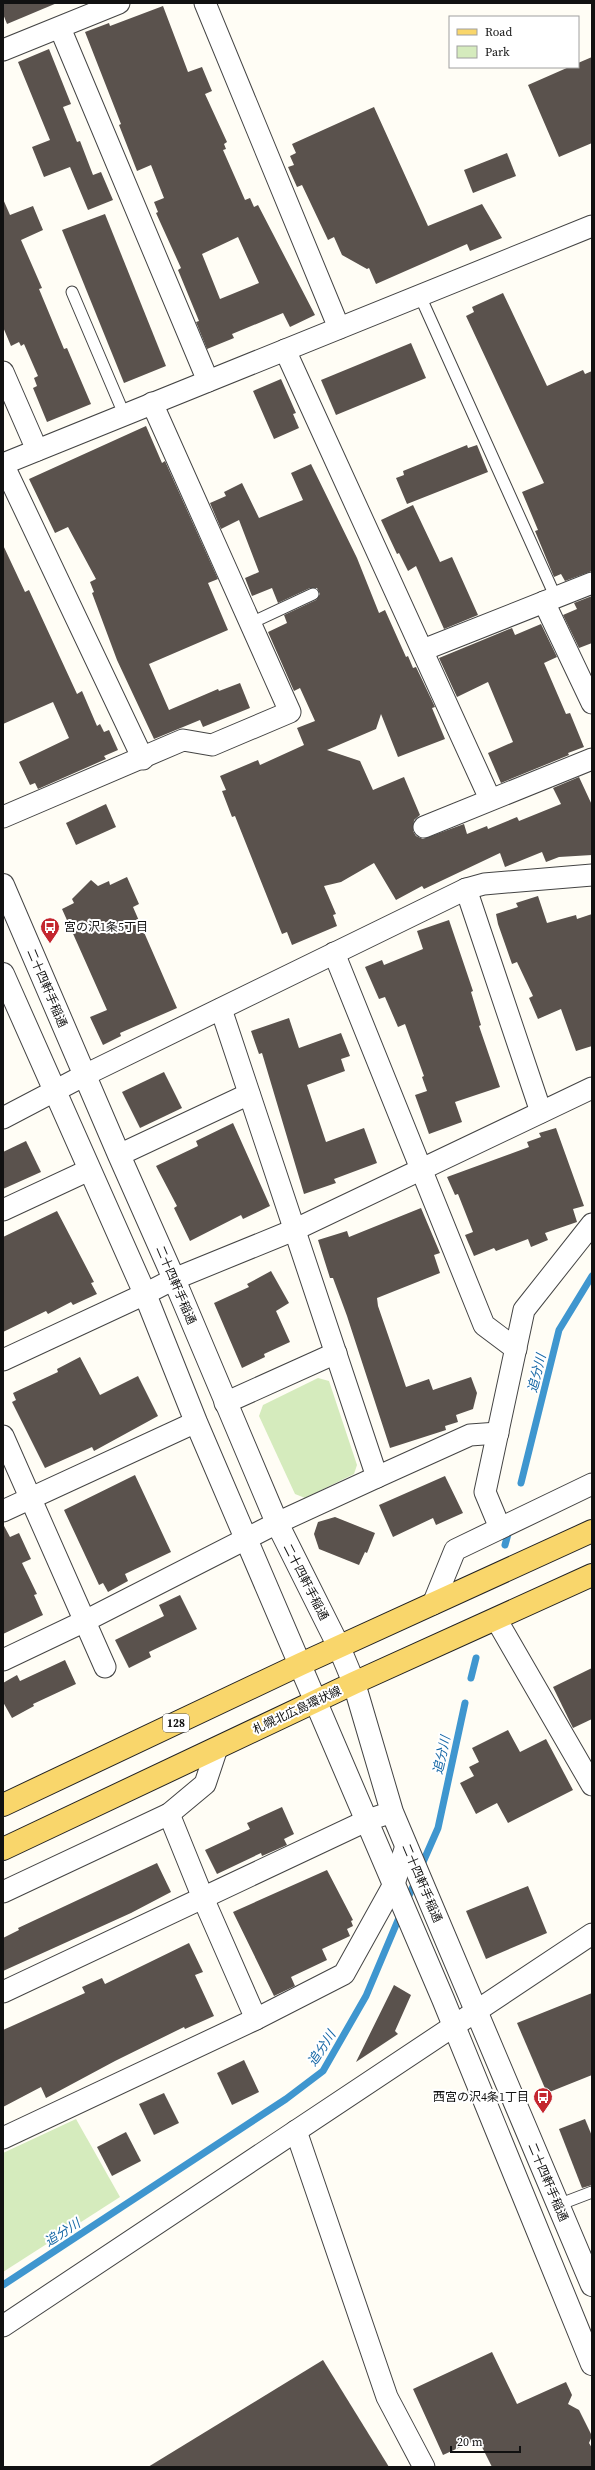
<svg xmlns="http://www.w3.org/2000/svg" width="595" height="2470" font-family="'Source Serif 4','Noto Sans JP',serif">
	<rect width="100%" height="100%" fill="#fffdf5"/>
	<g fill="#d5ebbd">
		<path d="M318 1378 329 1381 357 1465 354 1474 305 1498 295 1494 259 1416 263 1405Z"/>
		<path d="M76 2119 120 2197 3 2272V2153Z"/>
	</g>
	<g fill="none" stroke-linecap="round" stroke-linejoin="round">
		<g stroke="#3f96cf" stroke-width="7">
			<path d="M521 1483 559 1330 592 1276"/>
			<path d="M505 1545 508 1534"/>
			<path d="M471 1678 476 1658"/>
			<path d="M420 1869 438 1828 465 1703"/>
			<path d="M406 1902 416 1880"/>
			<path d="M3 2285 286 2099 323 2071 366 1996 401 1913"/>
		</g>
	</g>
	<g fill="#5a524d" fill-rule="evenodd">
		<path d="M3 3H57L7 24 3 14Z"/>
		<path d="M163 6 188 72 202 67 212 91 205 94 227 142 224 144 226 149 223 150 245 200 250 198 254 207 258 205 315 315 290 327 283 313 232 334 234 338 207 349 196 322 199 321 178 270 181 268 156 213 158 212 154 202 164 198 151 165 137 171 119 125 121 124 85 32 109 23 110 26ZM238 237 259 283 220 299 202 254Z"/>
		<path d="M49 49 71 104 63 107 77 142 80 141 93 175 101 172 113 200 88 210 70 167 44 177 32 147 50 140 18 62Z"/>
		<path d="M592 57V143L559 157 528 85 569 67H578V63Z"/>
		<path d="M374 107 428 226 482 204 502 238 470 251 467 244 376 284 369 268 367 269 342 255 334 237 328 240 302 185 297 187 288 167 294 165 290 156 296 153 292 144Z"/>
		<path d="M507 153 516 176 473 193 464 170Z"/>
		<path d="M3 199 10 215 33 206 43 230 21 240 42 288 39 289 64 349 67 348 91 404 47 422 33 388 37 386 34 378 38 376 24 344 21 346 19 342 11 346 3 327Z"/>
		<path d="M105 214 166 366 124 383 62 230Z"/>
		<path d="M503 293 547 386 583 370 585 374 592 371V571L565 581 561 574 554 577 535 531 538 530 522 492 544 483 466 316 474 312 472 307Z"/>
		<path d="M411 343 426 378 336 415 321 380Z"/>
		<path d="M281 379 296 413 293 414 299 428 274 439 253 391Z"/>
		<path d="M146 426 162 463 165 461 218 579 208 583 228 630 149 664 169 710 218 689 219 691 240 683 250 708 203 727 200 720 154 739 117 660 92 593 94 592 90 582 96 579 68 527 55 533 29 479Z"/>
		<path d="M467 445 468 448 477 445 488 472 407 504 396 478 404 475 403 471Z"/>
		<path d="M311 464 357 558 379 613 385 610 406 657 408 656 413 668 416 667 435 707 432 708 445 739 398 757 381 714 376 729 327 750 360 761 373 790 404 777 420 815 414 820 413 831 416 836 423 839 464 824 467 834 487 826 488 829 517 817 519 821 561 804 553 788 579 777 592 805V855L559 857 546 862 542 852 505 867 500 853 424 889 422 886 396 900 374 863 341 882 324 886 336 914 333 915 337 926 292 945 287 932 282 934 235 816 232 817 222 791 226 790 220 776 258 760 260 765 304 745 297 728 315 721 300 688 294 691 268 632 287 623 284 615 316 600 320 594 317 588H310L278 603 272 588 252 596 245 578 259 572 239 520 221 529 210 503 226 496 224 492 242 483 259 518 303 500 291 473Z"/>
		<path d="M413 505 440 562 452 557 478 615 444 629 416 566 408 571 399 553 397 554 381 520Z"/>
		<path d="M3 545 25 592 29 590 77 694 82 691 97 726 100 724 104 732 109 730 118 750 104 756 106 759 38 789 35 783 30 785 19 762 69 738 53 702 3 724Z"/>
		<path d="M592 596V643L579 648 563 615 577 609 574 603Z"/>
		<path d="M541 624 557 657 544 663 566 714 570 713 584 747 568 753 569 755 501 783 488 753 513 742 488 682 457 697 439 658 512 628 515 635Z"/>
		<path d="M106 804 116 827 76 845 66 823Z"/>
		<path d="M127 877 139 904 133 907 177 1008 120 1033 121 1036 103 1045 90 1017 107 1010 62 909 74 903 72 899 91 880 98 886 109 881 110 885Z"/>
		<path d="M538 896 547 923 576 915 577 919 592 914V1046L576 1051 561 1009 538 1019 529 998 533 996 517 962 512 964 498 924 496 914 518 907 516 903Z"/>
		<path d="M449 920 473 991 471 992 481 1025 479 1026 500 1087 455 1102 462 1122 429 1134 415 1095 427 1091 422 1077 424 1076 405 1024 398 1027 385 997 379 999 365 967 382 960 384 965 423 949 417 931Z"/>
		<path d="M289 1018 299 1048 341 1033 350 1056 341 1059 345 1071 307 1085 326 1142 364 1128 377 1163 334 1179 336 1183 304 1194 262 1053 259 1054 251 1031Z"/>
		<path d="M164 1072 182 1108 140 1128 122 1092Z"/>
		<path d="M233 1123 270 1206 243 1219 241 1215 190 1241 174 1208 177 1206 156 1166 198 1146 196 1141Z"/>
		<path d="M556 1128 584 1206 573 1209 577 1222 545 1233 548 1240 531 1247 528 1239 496 1251 494 1248 474 1256 465 1235 473 1232 458 1194 455 1195 447 1177 529 1147 527 1142 541 1137 539 1133Z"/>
		<path d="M26 1141 41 1172 3 1189V1152Z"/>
		<path d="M421 1208 440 1253 434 1255 440 1273 377 1298 378 1306 406 1387 429 1379 433 1390 471 1377 477 1393 473 1409 456 1415 458 1422 445 1426 446 1430 390 1448 347 1316 333 1278H330L318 1240 347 1231 349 1237Z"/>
		<path d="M57 1211 94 1282 91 1283 97 1294 73 1305 71 1302 48 1314 46 1311 3 1332V1237Z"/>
		<path d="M271 1271 289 1303 276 1311 290 1342 264 1354 265 1357 242 1368 214 1303 249 1287 247 1284Z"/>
		<path d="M80 1357 100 1395 138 1376 158 1416 94 1451 92 1447 45 1468 12 1402 16 1400 13 1393 58 1372 57 1369Z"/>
		<path d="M135 1475 171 1552 125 1574 128 1581 108 1592 103 1583 99 1585 64 1510Z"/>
		<path d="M445 1476 463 1513 436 1525 433 1518 393 1537 379 1505Z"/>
		<path d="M335 1517 375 1533 367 1553 365 1552 359 1565 319 1549 314 1534 318 1522Z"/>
		<path d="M3 1524 10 1537 19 1533 31 1559 22 1563 37 1594 34 1595 43 1615 3 1634Z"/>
		<path d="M180 1595 197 1629 149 1652 151 1657 129 1668 115 1640 164 1616 159 1605Z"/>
		<path d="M65 1660 76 1684 33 1704 34 1706 12 1718 3 1702V1683L17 1675 20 1681Z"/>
		<path d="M592 1668V1719L573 1728 553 1687Z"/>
		<path d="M508 1730 520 1752 546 1739 573 1790 508 1823 497 1803 476 1814 460 1783 474 1776 469 1767 479 1762 472 1748Z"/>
		<path d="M282 1807 294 1834 284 1839 287 1845 262 1856 261 1853 217 1874 205 1850 250 1829 247 1823Z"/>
		<path d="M157 1863 171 1892 131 1913 3 1971V1938L19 1930 18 1928Z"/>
		<path d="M327 1870 353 1920 351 1921 353 1926 347 1929 350 1936 322 1949 327 1960 291 1977 295 1986 274 1996 233 1912Z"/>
		<path d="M528 1886 547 1933 486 1959 466 1911Z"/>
		<path d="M189 1943 203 1972 195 1975 214 2016 185 2029 184 2027 115 2061 46 2098 41 2087 3 2107V2030L85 1993 82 1987 102 1978 105 1984Z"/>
		<path d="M394 1985 411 1995 395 2031 398 2034 356 2062Z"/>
		<path d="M592 1993V2075L547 2093 517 2023Z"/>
		<path d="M244 2060 259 2092 232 2105 217 2073Z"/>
		<path d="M164 2093 179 2123 154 2135 139 2104Z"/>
		<path d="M585 2119 592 2136V2185L582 2188 559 2129Z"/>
		<path d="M126 2132 141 2161 112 2176 97 2147Z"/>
		<path d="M492 2352 517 2404 566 2382 572 2395 568 2404 579 2410 592 2436 589 2443 592 2448V2467H492L478 2439 443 2455 413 2389Z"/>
		<path d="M323 2360 389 2467H148Z"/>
	</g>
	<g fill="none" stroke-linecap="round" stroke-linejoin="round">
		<g stroke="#444" stroke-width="13">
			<g id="service">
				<path d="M72 292 124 414"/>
				<path d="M420 296 556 598"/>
				<path d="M251 623 313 594"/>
				<path d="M558 2205 592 2192"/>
			</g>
		</g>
		<g stroke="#444" stroke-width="23">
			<g id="minor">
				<path d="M205 3 339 328"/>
				<path d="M60 28 208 381"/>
				<path d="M3 50 119 3"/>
				<path d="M285 350 490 799"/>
				<path d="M3 372 37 450"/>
				<path d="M3 464 592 226"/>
				<path d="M3 464 143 759"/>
				<path d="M544 602 592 703"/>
				<path d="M423 650 592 583"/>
				<path d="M3 817 183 740 212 745 290 712 152 403"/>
				<path d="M424 827 592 759"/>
				<path d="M466 889 541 1112"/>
				<path d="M334 953 484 1325 516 1349"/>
				<path d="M221 1009 377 1477"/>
				<path d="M3 1118 85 1075 466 889 484 884 592 875"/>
				<path d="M119 1155 249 1094"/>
				<path d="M3 1210 89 1170"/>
				<path d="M3 1360 145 1294 174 1279 294 1230 592 1088"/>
				<path d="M225 1403 336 1353"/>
				<path d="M3 1436 105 1667"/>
				<path d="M3 1511 196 1422"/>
				<path d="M500 1528 485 1492 524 1310 592 1224"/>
				<path d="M433 1604 455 1550 592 1484"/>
				<path d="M496 1619 592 1785"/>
				<path d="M3 1660 85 1621 277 1523 377 1477 470 1435 498 1433"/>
				<path d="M169 1814 203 1898 256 2019"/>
				<path d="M3 1892 169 1814 205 1784 217 1748"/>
				<path d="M3 1992 368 1820 392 1812"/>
				<path d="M296 2131 387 2397 424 2467"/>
				<path d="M3 2138 256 2019 344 1974 394 1884 406 1846"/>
				<path d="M3 2326 592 1934"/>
			</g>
		</g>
		<g stroke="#444" stroke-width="24">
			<g id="tertiary">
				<path d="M3 885 119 1155 174 1279 277 1523 339 1647 354 1683 392 1812 592 2285"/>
				<path d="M3 974 145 1294 196 1422 443 1999 592 2364"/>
			</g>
		</g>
		<g stroke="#222" stroke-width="24">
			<g id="primary">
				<path d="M3 1805 301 1664 592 1531"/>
				<path d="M3 1849 354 1683 592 1575"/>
			</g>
		</g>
		<use href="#service" stroke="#fff" stroke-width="11"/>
		<use href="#minor" stroke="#fff" stroke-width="21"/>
		<use href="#tertiary" stroke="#fff" stroke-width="22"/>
		<use href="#primary" stroke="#f9d66b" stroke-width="22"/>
	</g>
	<defs>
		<g id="bus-pin" transform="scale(1)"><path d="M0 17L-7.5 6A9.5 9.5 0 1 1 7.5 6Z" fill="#c4262e" stroke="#fff"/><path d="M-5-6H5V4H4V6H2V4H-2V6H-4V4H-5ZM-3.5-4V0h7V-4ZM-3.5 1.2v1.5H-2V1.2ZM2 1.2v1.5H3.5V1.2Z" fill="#fff"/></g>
	</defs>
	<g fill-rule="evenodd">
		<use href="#bus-pin" x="50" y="927"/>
		<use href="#bus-pin" x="543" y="2097"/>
	</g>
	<g text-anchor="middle" stroke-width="4" stroke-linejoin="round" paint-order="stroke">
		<rect fill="#fff" stroke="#585858" stroke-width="1" x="163" y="1714" width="26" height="18" rx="3"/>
		<g font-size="11" font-weight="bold" fill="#111">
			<text x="176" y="1727">128</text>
		</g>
		<g font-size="12" fill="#111" stroke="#fff" text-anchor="start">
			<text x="64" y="931">宮の沢1条5丁目</text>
			<text x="529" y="2101" text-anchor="end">西宮の沢4条1丁目</text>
		</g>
		<g font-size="12" fill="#111" stroke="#fff">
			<text transform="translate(47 988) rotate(67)" y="4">二十四軒手稲通</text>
			<text transform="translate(176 1285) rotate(67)" y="4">二十四軒手稲通</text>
			<text transform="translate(306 1582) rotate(63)" y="4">二十四軒手稲通</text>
			<text transform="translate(297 1710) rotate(-25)" y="4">札幌北広島環状線</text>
			<text transform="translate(422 1883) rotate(67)" y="4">二十四軒手稲通</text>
			<text transform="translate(548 2182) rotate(67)" y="4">二十四軒手稲通</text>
		</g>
		<g font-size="13" font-style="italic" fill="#1768a6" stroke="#fff">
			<text transform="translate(536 1373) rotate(-76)" y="5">追分川</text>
			<text transform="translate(441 1755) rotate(-78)" y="5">追分川</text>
			<text transform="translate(321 2048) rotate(-57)" y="5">追分川</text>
			<text transform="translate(62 2232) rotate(-33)" y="5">追分川</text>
		</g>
	</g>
	<rect width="595" height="2470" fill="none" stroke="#111111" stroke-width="8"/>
	<rect x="449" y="16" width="130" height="52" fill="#ffffff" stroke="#a0a0a0"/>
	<rect x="457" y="29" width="20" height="6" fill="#f9d66b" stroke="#a0a0a0"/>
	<text x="485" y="36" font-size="12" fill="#111111">Road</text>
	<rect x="457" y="46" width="20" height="12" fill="#d5ebbd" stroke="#a0a0a0"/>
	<text x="485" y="56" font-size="12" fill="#111111">Park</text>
	<path d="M451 2446v6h69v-6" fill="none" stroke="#111111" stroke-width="2"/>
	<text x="457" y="2446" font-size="12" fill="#111111" stroke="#ffffff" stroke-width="3" paint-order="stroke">20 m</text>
</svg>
